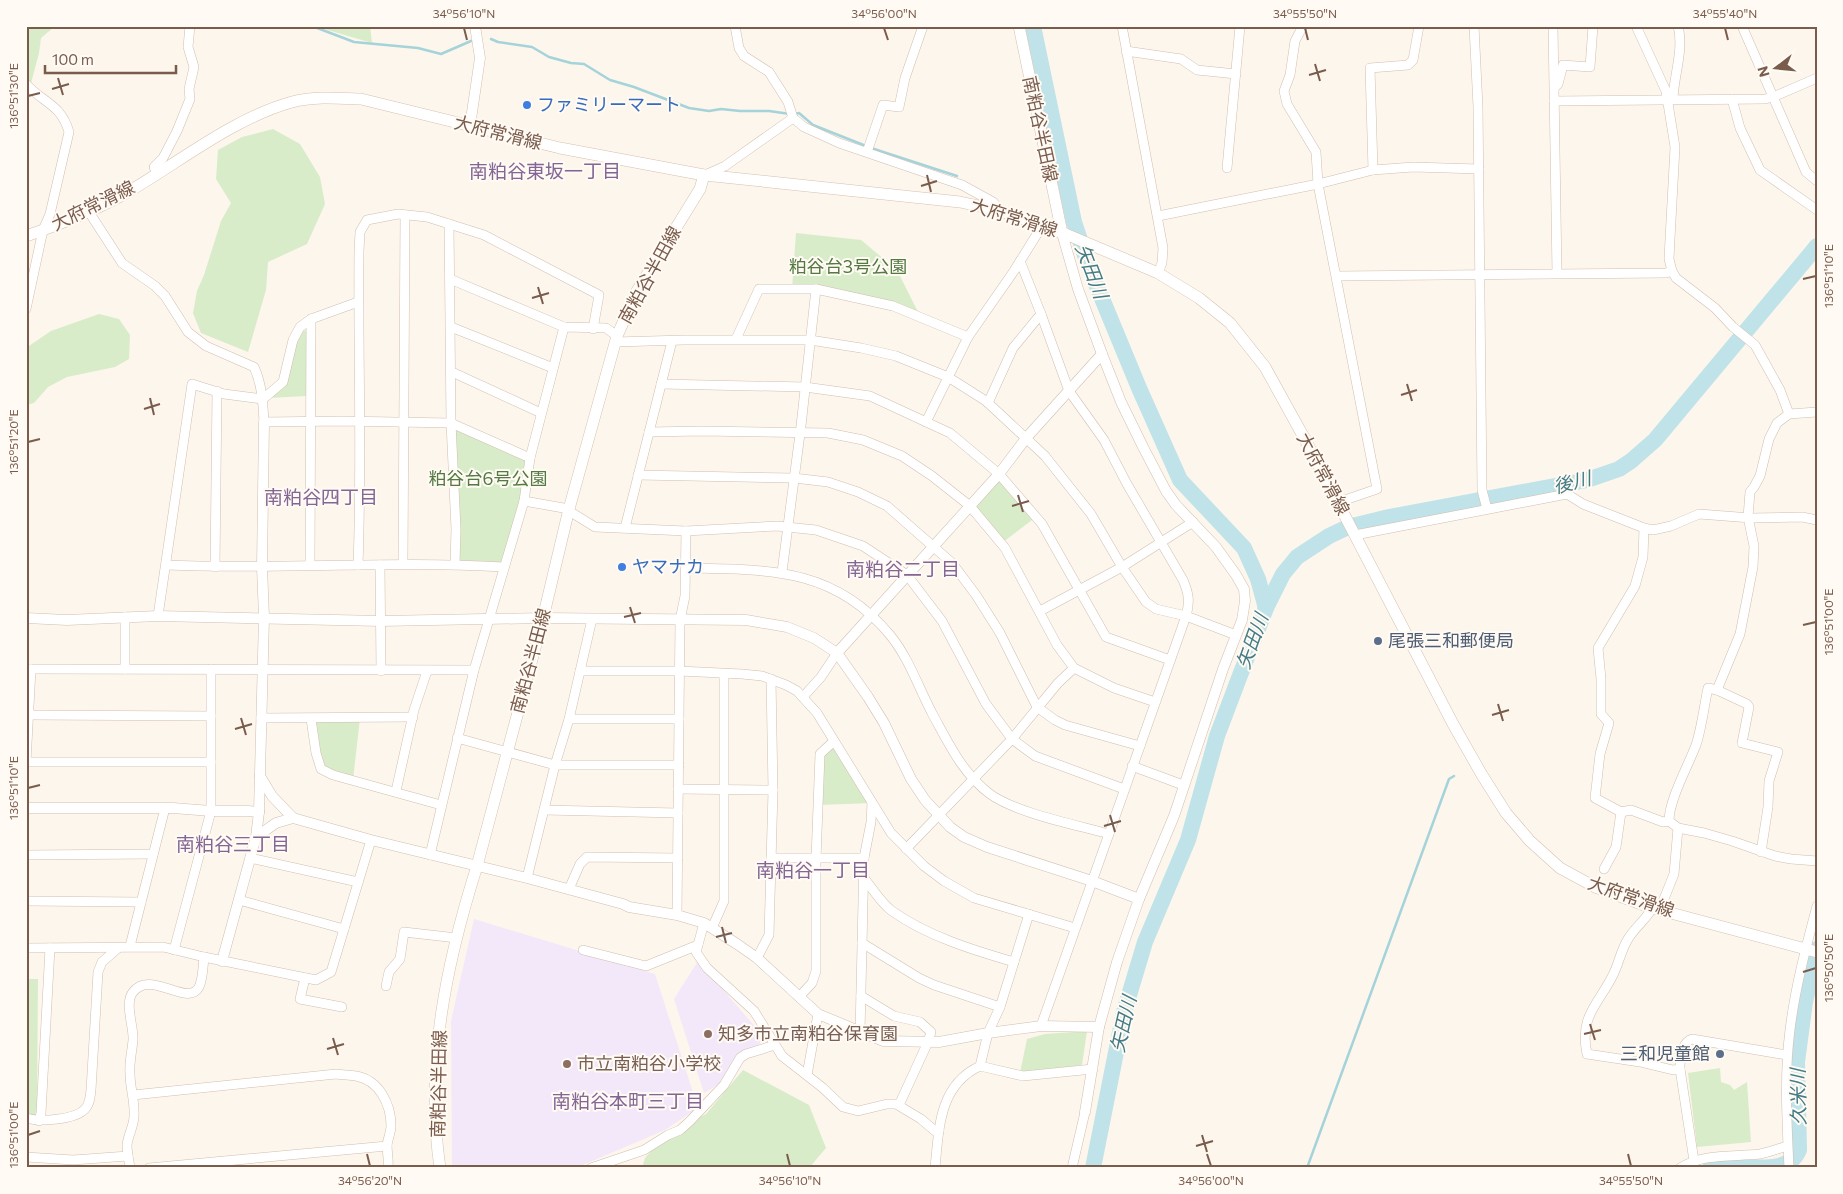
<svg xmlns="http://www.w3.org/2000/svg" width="1843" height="1194" font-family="Commissioner,'Noto Sans JP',sans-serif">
	<rect width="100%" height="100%" fill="#fdf6ec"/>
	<g fill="#f3e8fa">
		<path d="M474 919 655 974 698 1108 665 1130 576 1168H452L451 1021Z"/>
		<path d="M698 961 765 1038 723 1082 704 1093 674 999Z"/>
	</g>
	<g fill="#d8ecc9">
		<path d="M31 26H55L41 38 39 53 31 83 26 76V28Z"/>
		<path d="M314 26H370L372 43Z"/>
		<path d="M273 129 300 144 320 177 325 204 307 244 268 262 266 290 248 352 201 333 193 313 197 291 204 275 221 221 231 203 216 179 218 150 242 137Z"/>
		<path d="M796 233 861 240 897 270 920 316 893 306 792 289Z"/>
		<path d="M99 314 119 319 130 335 129 359 115 367 67 377 48 387 34 403 26 405V348L51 331Z"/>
		<path d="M307 330 306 396 268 398 275 393 296 342 303 331Z"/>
		<path d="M451 423 530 458 503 567 455 564Z"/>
		<path d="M999 474 1036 517 1002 543 970 506Z"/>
		<path d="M360 718 353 780 321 769 311 719Z"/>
		<path d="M834 741 872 803 819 805 820 754Z"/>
		<path d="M26 979H38L37 1110 34 1116 26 1113Z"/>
		<path d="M1087 1031 1082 1065 1020 1073 1027 1039 1045 1034Z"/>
		<path d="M1720 1068 1721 1082 1730 1085 1734 1090 1747 1082 1751 1142 1697 1147 1688 1073Z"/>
		<path d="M743 1070 809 1105 826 1148 809 1168H642L645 1158 666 1134 706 1114Z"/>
	</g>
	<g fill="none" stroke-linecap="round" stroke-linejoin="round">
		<g stroke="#a5d3da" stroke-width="2.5">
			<path d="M312 26 354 42 418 48 441 54 471 41"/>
			<path d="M491 39 498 42 532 47 549 57 571 63 584 64 610 80 634 87 689 108 709 111 721 109 740 111H769L790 114"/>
			<path d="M795 114 799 113 813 125 866 146"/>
			<path d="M871 148 957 176"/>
			<path d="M1307 1168 1449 779 1454 776"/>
		</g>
		<g stroke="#bfe3e8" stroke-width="16">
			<path d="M1033 26 1074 222 1089 267 1139 388 1180 480 1244 548 1258 579 1266 608"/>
			<path d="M1093 1168 1124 1012 1145 942 1188 840 1217 736 1239 678 1266 608 1283 574 1297 557 1329 536 1348 527 1389 517 1587 480 1619 469 1631 461 1655 440 1817 246"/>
			<path d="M1710 1168C1735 1161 1787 1180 1799 1150L1797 1062 1805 1002 1817 949"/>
		</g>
		<g stroke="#d1beb0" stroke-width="10">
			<g id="minor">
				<path d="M735 26 739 48 744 56 769 72 788 102 793 118 804 127 839 143 962 185 993 202 1001 211"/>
				<path d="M1122 26 1163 248 1162 263 1158 273"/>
				<path d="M1303 26 1295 41 1290 75 1284 91 1287 104 1316 152 1318 184 1377 489 1339 502"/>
				<path d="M1474 26 1478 107 1482 490 1487 509"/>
				<path d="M1553 26 1557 273"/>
				<path d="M1636 26 1666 91 1675 147 1670 239 1669 259 1672 271 1676 278 1715 308 1733 327 1755 345 1780 390 1789 414"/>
				<path d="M1742 26 1806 172 1817 181"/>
				<path d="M1126 51 1181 59 1197 70 1236 74"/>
				<path d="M26 84C43 103 61 104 69 132L50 214 43 230 26 309"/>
				<path d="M1555 87 1558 84 1563 65 1590 67 1593 26"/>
				<path d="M1673 99C1674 74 1684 51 1678 26"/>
				<path d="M1732 99 1740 128 1760 170 1817 210"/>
				<path d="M1554 101 1765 99 1773 97 1817 78"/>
				<path d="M867 152 883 105 899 107 905 78 923 26"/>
				<path d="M1227 168 1240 26"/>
				<path d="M1373 170 1370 68 1408 65 1413 60 1419 26"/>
				<path d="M157 174 154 167 163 158 177 131 190 99 189 89 194 67 188 47 190 26"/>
				<path d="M705 175 725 166 793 118"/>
				<path d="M89 212 122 263 155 286 165 296 188 332 206 346 254 367C262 384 263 404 264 422L342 421 451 423 530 458"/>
				<path d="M1158 216 1318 184 1373 170 1413 167 1479 169"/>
				<path d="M449 224 451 423 456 529 455 564"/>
				<path d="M1337 276 1666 273 1672 271"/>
				<path d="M450 279 564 327"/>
				<path d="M1041 314 1069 391 1104 440 1127 484 1183 580C1189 594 1190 602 1186 616L1041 1026"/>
				<path d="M451 327 553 368"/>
				<path d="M736 339 759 289H816L893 306 968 337"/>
				<path d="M615 342 684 340H810L861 348 896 356 948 377 986 401 1045 456 1091 514 1122 567 1146 602 1156 609 1186 616 1236 635"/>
				<path d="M452 372 541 413"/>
				<path d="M661 384 805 387 870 396 950 433 999 474 1042 524 1106 637 1170 660"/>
				<path d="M988 403 1013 348 1041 314 1020 261"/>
				<path d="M1817 412 1789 414 1777 423 1769 439 1760 476 1754 487 1750 492 1748 517 1754 546 1753 567 1740 634 1717 690 1708 688C1704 706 1702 727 1696 745 1688 766 1669 800 1669 821L1678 828 1704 833 1732 841 1775 856 1791 859 1817 861"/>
				<path d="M926 422 968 337 1014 271 1042 226"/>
				<path d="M649 432 701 431 828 433 863 440 902 456 932 476 970 506 1005 548 1057 645 1074 668 1114 688 1155 702"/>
				<path d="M638 475 794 478 828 482 858 492 887 506 952 563 976 595 1000 633 1037 707 1055 720 1065 725 1140 746"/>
				<path d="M524 501 569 509"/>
				<path d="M569 511 595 527 686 531 777 526 816 530 863 546 907 575 942 621 986 704 1012 739 1035 756 1124 789"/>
				<path d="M625 528 672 341"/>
				<path d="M1355 535 1567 494 1583 504 1644 528 1653 530 1671 526 1699 514 1751 518 1802 517 1817 520"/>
				<path d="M403 564 405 215"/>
				<path d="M166 565C278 570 391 560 503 567"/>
				<path d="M310 565 311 319"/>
				<path d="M358 565C362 460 358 356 359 251L360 232 367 220 398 214 427 217 484 235 599 295 593 329"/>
				<path d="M380 565 381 671"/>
				<path d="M215 567 217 391"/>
				<path d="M685 568C766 570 833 566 890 635 909 658 919 689 933 715 949 744 963 774 990 794 1016 813 1077 825 1109 834"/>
				<path d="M782 572 801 426 816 289"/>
				<path d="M1040 611 1122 567 1193 522"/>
				<path d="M158 616 192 384 224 394 263 399 283 382 293 340 300 327 311 319 358 302"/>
				<path d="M26 669 474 670"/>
				<path d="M125 669V617"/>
				<path d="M580 671H679L742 674 762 676 786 685 797 691 817 713 891 833 924 866 944 881 974 898 1075 928"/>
				<path d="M1717 690 1747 704 1749 707 1742 743 1778 752 1769 781 1768 807 1761 852"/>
				<path d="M803 697 821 677 837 653"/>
				<path d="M29 715 211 716"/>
				<path d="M261 718 413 717"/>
				<path d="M311 719 316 753 321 769 333 775 441 805"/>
				<path d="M569 719H679"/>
				<path d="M457 738 555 765H679"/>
				<path d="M26 762H211"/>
				<path d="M26 762 31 669"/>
				<path d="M1132 766 1183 785"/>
				<path d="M678 789 773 790"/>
				<path d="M396 791 414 710 427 671"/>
				<path d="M544 810 678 813"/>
				<path d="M1621 812 1631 810 1663 822 1669 821"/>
				<path d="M906 849 1012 739 1058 683 1074 668"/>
				<path d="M26 855 153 854"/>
				<path d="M430 855 474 670 524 501 530 458 564 327 606 328 617 336"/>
				<path d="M250 858 358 882"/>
				<path d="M771 858H864"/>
				<path d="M1604 869 1616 847 1621 812 1595 798 1600 754 1609 723 1601 714V679L1598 648 1635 586 1643 557 1644 528"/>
				<path d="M527 878 555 765 569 719 592 619"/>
				<path d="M864 878C872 888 881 903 892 911 927 936 973 950 1014 962"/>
				<path d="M569 889 580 864 587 857 678 858"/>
				<path d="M239 900 344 929"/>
				<path d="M26 901 141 902"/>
				<path d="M1652 908C1646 920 1635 927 1628 939 1621 950 1619 963 1613 975 1598 1005 1579 1016 1587 1054L1640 1062 1673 1070 1680 1069C1680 1059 1681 1043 1692 1039L1787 1055"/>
				<path d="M1660 909 1674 874 1678 828"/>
				<path d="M677 915 680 620 685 596 686 531"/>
				<path d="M704 923 696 952 707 968 754 1011 782 1056 823 1088 843 1107 858 1111 887 1104H896L921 1119 935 1131H939"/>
				<path d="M712 928 724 901V674"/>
				<path d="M862 943 919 978 934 985 1000 1007"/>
				<path d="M130 946 165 808"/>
				<path d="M26 948 163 947 204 957 316 980 331 972 371 840"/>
				<path d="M174 950 211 811V669"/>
				<path d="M583 950 646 966 698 945"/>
				<path d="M757 958 769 935 773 790 771 679"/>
				<path d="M305 978 300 999 342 1007"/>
				<path d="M386 986 389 972 400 959 404 932 457 938"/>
				<path d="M861 996 894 1016 920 1022 931 1032 928 1042 899 1105"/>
				<path d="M799 997 812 983 816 971V859L820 754 834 741"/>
				<path d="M860 1033 864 858 871 822 872 803"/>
				<path d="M980 1066 1023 1076 1093 1069"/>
				<path d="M1680 1069 1694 1161"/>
				<path d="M807 1075 818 1014"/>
				<path d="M133 1095 336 1074C343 1075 350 1075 356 1076 379 1080 391 1104 391 1126 391 1132 388 1138 387 1145 387 1152 389 1160 388 1168"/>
				<path d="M26 1118C40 1122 75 1120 85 1109 90 1104 90 1097 91 1090L98 972 102 962 118 948"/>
				<path d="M39 1121 41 1113 50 948"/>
				<path d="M26 1157 73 1160 128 1156"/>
				<path d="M130 1168C129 1160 127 1153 127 1145 128 1135 134 1126 134 1116 135 1101 130 1088 130 1074 129 1062 132 1052 133 1040 134 1027 124 1003 133 992 151 969 188 1008 199 987 203 979 203 966 204 957"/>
				<path d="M149 1168 387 1146"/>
				<path d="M591 1168 644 1150 668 1135 680 1130 690 1121 724 1085 740 1058 746 1054 775 1045"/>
				<path d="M935 1168C939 1128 939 1085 980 1066L988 1033 1000 1007 1029 914"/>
				<path d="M1072 1168 1085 1112"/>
				<path d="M1680 1168C1704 1153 1733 1157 1760 1154 1770 1152 1778 1149 1787 1146"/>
				<path d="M1789 1168C1787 1123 1784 1075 1790 1030 1795 988 1806 947 1817 906"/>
			</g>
		</g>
		<g stroke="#d1beb0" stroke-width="11">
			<g id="tertiary">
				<path d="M470 126 480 58 475 26"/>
				<path d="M1062 233 1078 289 1102 354 1121 402 1143 447 1166 491 1176 505 1216 547 1236 575 1244 589 1245 601 1242 620 1223 669 1174 816 1139 899 1117 962 1099 1027 1085 1112"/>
				<path d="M26 618 67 620 158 616 381 621 543 618 746 620 787 627 814 638 837 653 868 697 884 723 911 779 925 800 950 827 964 837 987 847 1092 881 1139 899"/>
				<path d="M837 653 999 474 1027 437 1102 354"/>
				<path d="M260 776 272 796 293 818 371 840 527 878 623 904 629 907 677 915 704 923 737 944 757 958 818 1014 883 1041 939 1042 988 1033 1041 1026 1099 1027"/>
				<path d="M26 808H173L211 811H248L259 812"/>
				<path d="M256 837 276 823 293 818"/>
				<path d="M222 961 256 837 259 812 264 617 262 567 264 422"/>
			</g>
		</g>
		<g stroke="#d6c0b0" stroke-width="12">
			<g id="secondary">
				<path d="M1019 26 1062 233"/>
				<path d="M26 236C58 225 91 212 121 196 176 165 231 119 292 102 314 96 338 98 361 99L560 148 704 175 960 202 1001 211 1068 235 1158 273 1199 298 1230 323 1265 367 1307 443 1453 724 1482 775 1506 813 1530 841 1560 868 1595 887 1652 908 1817 952"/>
				<path d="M440 1168C425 1065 446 964 477 866L543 618 569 509 617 336 637 291 700 189 704 175"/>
			</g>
		</g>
		<use href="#minor" stroke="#fff" stroke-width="9"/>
		<use href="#tertiary" stroke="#fff" stroke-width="10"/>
		<use href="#secondary" stroke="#fff" stroke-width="11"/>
	</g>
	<path fill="none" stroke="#7a5c4d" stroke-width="2" d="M464 28 467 40M884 28 888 40M1305 28 1308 40M1725 28 1728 40M1315 64 1320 81M1309 75 1326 70M58 78 63 95M52 89 69 84M28 96 40 93M927 175 931 192M921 186 937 181M1803 279 1816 276M538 287 543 304M532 298 549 293M1407 384 1412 401M1401 395 1417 390M150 398 154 415M144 409 160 404M28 442 40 439M1018 495 1023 512M1012 506 1029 501M630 607 635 623M624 617 641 613M1803 625 1816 622M1498 704 1503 721M1492 715 1509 710M241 718 246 735M235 729 252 724M28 788 40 785M1110 815 1115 832M1104 826 1121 821M722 927 726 943M716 937 732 933M1803 972 1816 968M1590 1024 1595 1040M1584 1034 1601 1030M333 1038 338 1055M327 1049 344 1044M28 1135 40 1131M1202 1135 1207 1152M1196 1146 1213 1141M367 1154 370 1166M787 1154 790 1166M1207 1154 1211 1166M1628 1154 1631 1166"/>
	<g fill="#3f7fe0" stroke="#fffaf3" stroke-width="2">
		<circle cx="527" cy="105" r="5"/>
		<circle cx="622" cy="567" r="5"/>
	</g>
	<g fill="#5c6f8a" stroke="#fffaf3" stroke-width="2">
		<circle cx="1378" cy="641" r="5"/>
		<circle cx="1720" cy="1054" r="5"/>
	</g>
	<g fill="#8d6e63" stroke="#fffaf3" stroke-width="2">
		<circle cx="708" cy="1034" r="5"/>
		<circle cx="567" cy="1064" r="5"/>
	</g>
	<g text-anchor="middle" stroke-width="4" stroke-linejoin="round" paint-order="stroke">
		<g font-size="18" fill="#366cbe" stroke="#fffaf3" text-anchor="start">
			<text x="537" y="111">ファミリーマート</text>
			<text x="632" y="573">ヤマナカ</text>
		</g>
		<g font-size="18" fill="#7a5c4d" stroke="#fffaf3">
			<text transform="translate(1040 129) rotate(78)" y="6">南粕谷半田線</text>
			<text transform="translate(498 133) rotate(14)" y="6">大府常滑線</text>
			<text transform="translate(93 206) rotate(-26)" y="6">大府常滑線</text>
			<text transform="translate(1014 218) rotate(17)" y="6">大府常滑線</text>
			<text transform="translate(650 275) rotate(-61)" y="6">南粕谷半田線</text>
			<text transform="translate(1323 474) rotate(62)" y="6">大府常滑線</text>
			<text transform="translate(531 661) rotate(-75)" y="6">南粕谷半田線</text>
			<text transform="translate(1631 897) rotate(19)" y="6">大府常滑線</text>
			<text transform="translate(439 1084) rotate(-89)" y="6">南粕谷半田線</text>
		</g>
		<g font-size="18" fill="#537a41" stroke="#fffaf3">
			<text x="848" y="273">粕谷台3号公園</text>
			<text x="488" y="485">粕谷台6号公園</text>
		</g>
		<g font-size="18" fill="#4e5e75" stroke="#fffaf3" text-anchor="start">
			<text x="1388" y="647">尾張三和郵便局</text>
			<text x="1710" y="1060" text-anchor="end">三和児童館</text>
		</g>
		<g font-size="18" fill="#785e54" stroke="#fffaf3" text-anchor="start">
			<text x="718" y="1040">知多市立南粕谷保育園</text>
			<text x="577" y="1070">市立南粕谷小学校</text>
		</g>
		<g font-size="19" fill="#846695" stroke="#fffaf3">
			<text x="545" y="178">南粕谷東坂一丁目</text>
			<text x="321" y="504">南粕谷四丁目</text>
			<text x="903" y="576">南粕谷二丁目</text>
			<text x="233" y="851">南粕谷三丁目</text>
			<text x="813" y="877">南粕谷一丁目</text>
			<text x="628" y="1108">南粕谷本町三丁目</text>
		</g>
		<g font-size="19" font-style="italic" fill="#437c86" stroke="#fffaf3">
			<text transform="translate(1092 271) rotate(69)" y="7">矢田川</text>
			<text transform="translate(1572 482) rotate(-14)" y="7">後川</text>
			<text transform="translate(1252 641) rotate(-70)" y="7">矢田川</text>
			<text transform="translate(1123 1024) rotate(-77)" y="7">矢田川</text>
			<text transform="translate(1798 1097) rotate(-91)" y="7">久米川</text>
		</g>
	</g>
	<rect width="1843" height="1194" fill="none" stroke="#fffaf3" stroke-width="55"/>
	<g transform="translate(1776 68) rotate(254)" stroke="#fffaf3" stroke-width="4" paint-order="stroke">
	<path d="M0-4L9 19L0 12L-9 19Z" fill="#7a5c4d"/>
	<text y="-8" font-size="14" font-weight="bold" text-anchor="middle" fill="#7a5c4d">N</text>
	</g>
	<path d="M45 65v8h131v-8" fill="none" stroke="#7a5c4d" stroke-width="2.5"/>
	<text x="52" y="65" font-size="15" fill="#7a5c4d" stroke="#fffaf3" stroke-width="4" paint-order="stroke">100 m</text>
	<rect x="28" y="28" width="1788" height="1138" fill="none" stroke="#7a5c4d" stroke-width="2"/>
	<g font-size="12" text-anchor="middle" fill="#7a5c4d">
		<text x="464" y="18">34°56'10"N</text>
		<text x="884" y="18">34°56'00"N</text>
		<text x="1305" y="18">34°55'50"N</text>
		<text x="1725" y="18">34°55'40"N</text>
		<text transform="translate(14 96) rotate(-90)" y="4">136°51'30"E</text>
		<text transform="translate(1829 276) rotate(-90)" y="4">136°51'10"E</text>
		<text transform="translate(14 442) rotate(-90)" y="4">136°51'20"E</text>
		<text transform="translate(1829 622) rotate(-90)" y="4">136°51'00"E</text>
		<text transform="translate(14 788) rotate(-90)" y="4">136°51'10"E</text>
		<text transform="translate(1829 968) rotate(-90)" y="4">136°50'50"E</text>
		<text transform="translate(14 1135) rotate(-90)" y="4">136°51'00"E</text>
		<text x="370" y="1185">34°56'20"N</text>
		<text x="790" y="1185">34°56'10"N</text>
		<text x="1211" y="1185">34°56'00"N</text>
		<text x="1631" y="1185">34°55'50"N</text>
	</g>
</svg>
